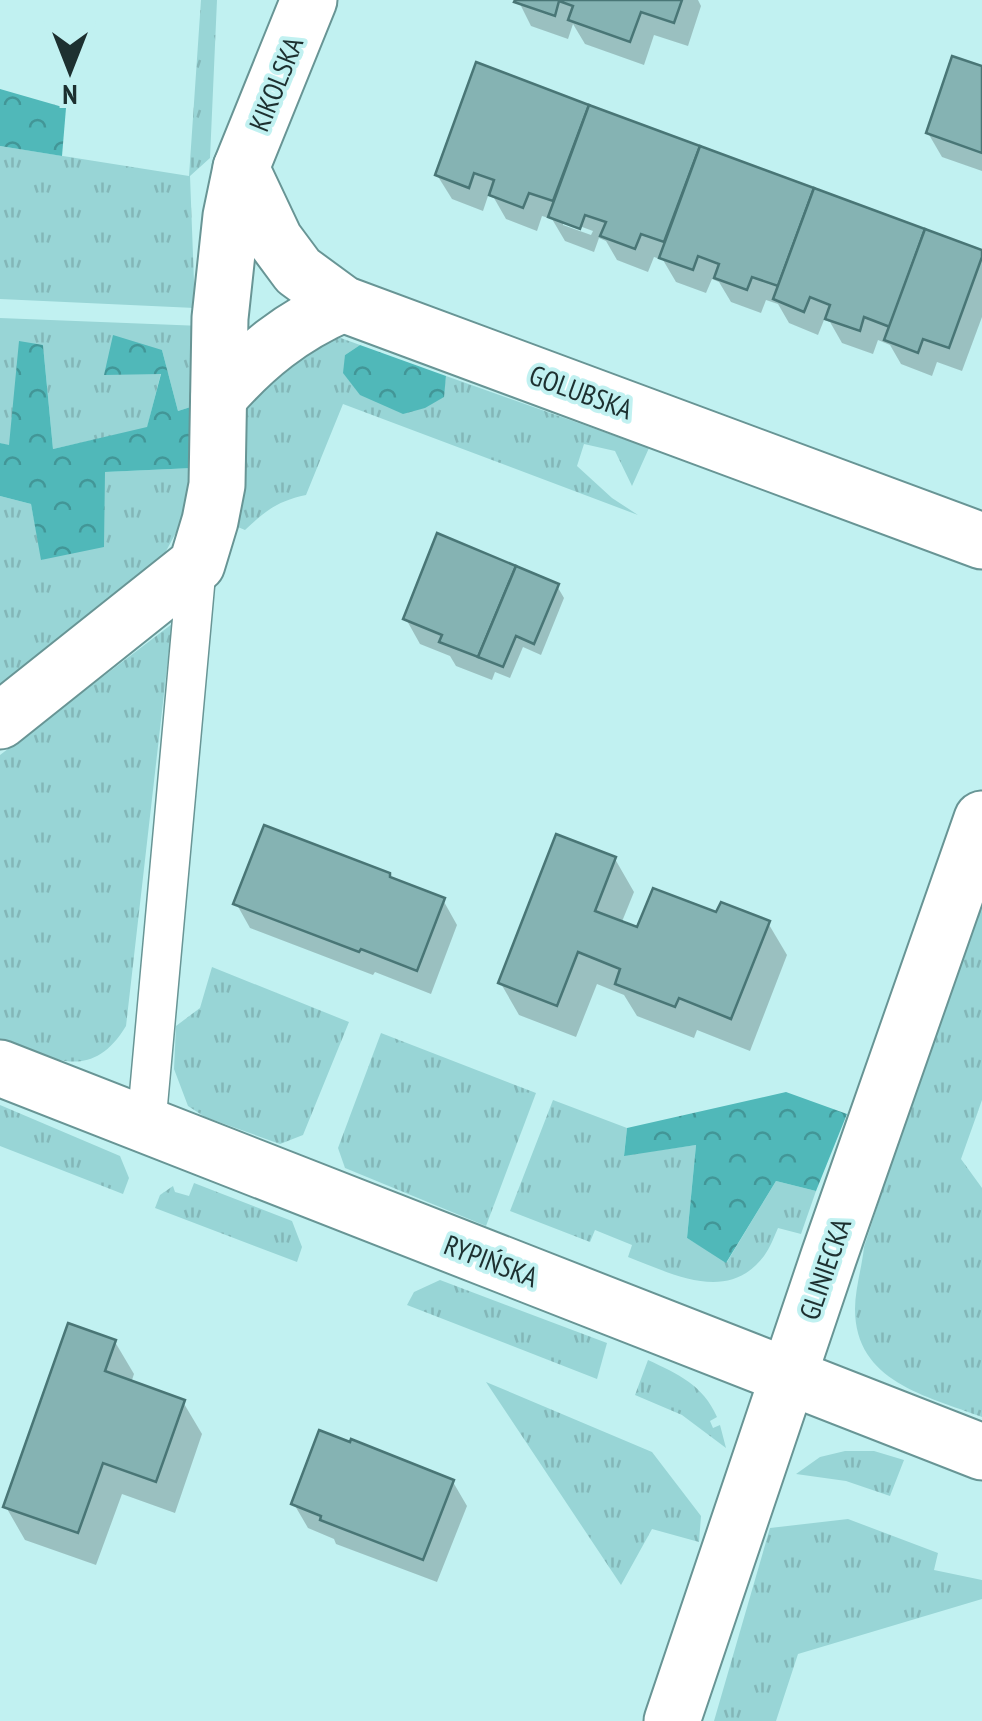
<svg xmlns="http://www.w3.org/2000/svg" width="982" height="1721" font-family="'PT Sans Narrow',sans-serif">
	<defs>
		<pattern id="grass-tufts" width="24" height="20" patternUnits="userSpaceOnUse" patternTransform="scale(2.5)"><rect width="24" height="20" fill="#98d5d6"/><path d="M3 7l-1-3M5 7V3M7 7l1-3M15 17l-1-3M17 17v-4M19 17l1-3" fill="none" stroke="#83b7b8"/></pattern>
		<pattern id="forest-crowns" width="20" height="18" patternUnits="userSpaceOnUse" patternTransform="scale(2.5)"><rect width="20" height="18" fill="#50b8b9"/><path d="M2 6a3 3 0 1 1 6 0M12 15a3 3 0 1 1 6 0" fill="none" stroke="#429697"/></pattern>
	</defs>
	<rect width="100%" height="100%" fill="#c1f1f1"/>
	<g fill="url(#grass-tufts)">
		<path d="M201 0H217L210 158 190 176 195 308 0 299V146L189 176Z"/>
		<path d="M0 318 202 326 203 403 178 411 162 350 161 373 147 428 53 449 43 345 9 446 0 443Z"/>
		<path d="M311 336 338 337 360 345 345 355 443 397 446 376 649 448 632 486 615 451 584 444 577 466 612 498 638 515 343 404 306 495C278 501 266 510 245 530L233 525 239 426 247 396Z"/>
		<path d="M193 468 190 492 179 527 165 553 139 586 0 689V496L31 504 42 560 104 472Z"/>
		<path d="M172 624 126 1026C91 1084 50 1058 0 1039V755Z"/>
		<path d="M982 889V1100L961 1159 982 1188V1417C927 1396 855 1382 855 1309 855 1289 862 1267 864 1247Z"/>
		<path d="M212 967 349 1022 303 1135 280 1144 205 1117 188 1106 174 1069 176 1026 200 1008Z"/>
		<path d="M381 1033 536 1093 486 1226 345 1168 338 1148Z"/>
		<path d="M553 1100 627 1128 624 1155 696 1145 687 1238 727 1262 776 1181 816 1191 801 1234 778 1228C774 1237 770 1248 764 1256 728 1304 673 1274 628 1257L632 1245 595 1230 590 1242 510 1211Z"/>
		<path d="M0 1105 120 1156 129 1178 123 1194 0 1146Z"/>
		<path d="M194 1183 292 1221 302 1247 297 1262 155 1208 160 1195 173 1186 175 1192 189 1196Z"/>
		<path d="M440 1280 607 1343 597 1379 407 1305 414 1292Z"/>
		<path d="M648 1360C678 1374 703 1385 717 1417L710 1421 713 1428 720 1425 726 1448 682 1415 635 1395Z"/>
		<path d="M486 1382 652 1452 701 1516 699 1542 652 1529 621 1585Z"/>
		<path d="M845 1451H874L904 1460 890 1496 846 1481 796 1474 820 1457Z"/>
		<path d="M848 1519 938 1553 934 1570 982 1580V1599L798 1654 776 1721H714L770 1528Z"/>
	</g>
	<g fill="url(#forest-crowns)">
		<path d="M0 89 66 108 62 156 0 146Z"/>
		<path d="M113 335 162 350 178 411 203 403 193 468 105 472 104 547 41 560 31 504 0 496V443L9 445 19 341 43 345 53 449 147 427 161 374 104 375Z"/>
		<path d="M360 345 446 376 444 397 425 408 403 414 360 395 343 373 345 355Z"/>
		<path d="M786 1092 847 1114 816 1191 776 1181 726 1263 687 1238 696 1145 624 1156 627 1128Z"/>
	</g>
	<g fill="#0003" fill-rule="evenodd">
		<path d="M518 0H698L701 6 688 46 654 35 644 65 585 44 573 24 568 39 531 26Z"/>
		<path d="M477 66 982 253V317L962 371 937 362 932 376 901 364 890 345 878 340 873 354 842 343 830 322 824 320 818 335 789 323 778 304 766 300 761 313 731 302 719 282 712 279 706 293 676 282 663 260 654 257 648 272 617 260 606 241 599 238 594 252 565 241 552 219 542 216 537 231 506 219 494 198 488 196 483 211 452 199 437 175ZM563 220 593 231 591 235 563 225Z"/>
		<path d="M982 69V171L942 157 928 133Z"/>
		<path d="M557 586 564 598 541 655 523 647 510 678 495 672 492 680 456 666 450 656 420 644 406 619Z"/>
		<path d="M615 859 634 892 621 924 638 930 717 915 768 923 787 955 750 1051 697 1030 694 1038 637 1016 624 995 597 984 576 1037 519 1015 500 982Z"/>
		<path d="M392 881 443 900 457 925 431 994 375 972 373 975 250 928 236 903Z"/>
		<path d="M115 1342 134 1374 131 1383 183 1402 202 1434 175 1513 122 1494 96 1565 25 1540 6 1507Z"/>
		<path d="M453 1482 467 1506 437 1582 336 1544 334 1539 308 1528 294 1504Z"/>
	</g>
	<g fill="#85b3b3" stroke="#497676" stroke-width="2.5">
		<path d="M515 0H682L674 23 641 12 630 42 568 20 573 6 559 1 555 16 514 2Z"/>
		<path d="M952 56 982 66V153L926 133Z"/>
		<path d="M476 62 589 105 553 201 529 193 523 208 489 195 494 180 474 173 469 188 435 175Z"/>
		<path d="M589 105 700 146 664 242 641 234 635 249 600 236 606 222 585 215 580 229 548 217Z"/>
		<path d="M700 146 814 188 778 286 752 277 747 290 714 278 719 264 698 256 693 270 659 258Z"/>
		<path d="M814 188 925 229 890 327 864 317 860 331 825 319 830 305 810 297 804 312 773 299Z"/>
		<path d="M925 229 982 250V257L949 348 923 339 918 353 884 340Z"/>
		<path d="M437 533 516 566 478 657 439 642 442 635 403 619Z"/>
		<path d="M516 566 559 584 534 644 516 636 503 667 478 657Z"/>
		<path d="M264 825 390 873V877L445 898 417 971 361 949 359 952 233 904Z"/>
		<path d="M556 834 616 857 595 911 637 927 653 888 716 912 721 902 770 921 731 1019 679 998 675 1007 615 984 620 969 578 952 557 1006 498 983Z"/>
		<path d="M68 1323 116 1340 105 1371 185 1400 156 1482 103 1463 78 1533 3 1507Z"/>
		<path d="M319 1430 350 1442 351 1439 454 1480 423 1560 320 1520 321 1516 291 1504Z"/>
	</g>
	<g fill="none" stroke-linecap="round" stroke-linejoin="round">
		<g stroke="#689595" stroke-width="41">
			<path id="service" d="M146 1127 197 564"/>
		</g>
		<g stroke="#689595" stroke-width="59">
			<g id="minor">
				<path d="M241 168 275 240 298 271 343 304 982 541"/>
				<path d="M219 397C255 356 292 326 343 304"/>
				<path d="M0 721 197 564 210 521 217 485 220 318 231 216 241 168 309 0"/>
				<path d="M0 1068 982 1452"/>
				<path d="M672 1721 829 1256 982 819"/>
			</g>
		</g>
		<use href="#service" stroke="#fff" stroke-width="38"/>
		<use href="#minor" stroke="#fff" stroke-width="55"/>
	</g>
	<g text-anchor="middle" stroke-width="8" stroke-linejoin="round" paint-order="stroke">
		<g font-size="28" fill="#1d3030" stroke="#c1f1f1">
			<text transform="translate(276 84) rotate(-68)" y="10">KIKOLSKA</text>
			<text transform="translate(581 392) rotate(20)" y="10">GOLUBSKA</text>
			<text transform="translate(491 1261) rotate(21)" y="10">RYPIŃSKA</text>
			<text transform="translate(825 1269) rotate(-71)" y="10">GLINIECKA</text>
		</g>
	</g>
	<g transform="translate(70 70) rotate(180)" stroke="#c1f1f1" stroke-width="8" paint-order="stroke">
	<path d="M0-8L18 38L0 25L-18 38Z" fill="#1d3030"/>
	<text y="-15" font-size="28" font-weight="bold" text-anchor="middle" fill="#1d3030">N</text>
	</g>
</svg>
